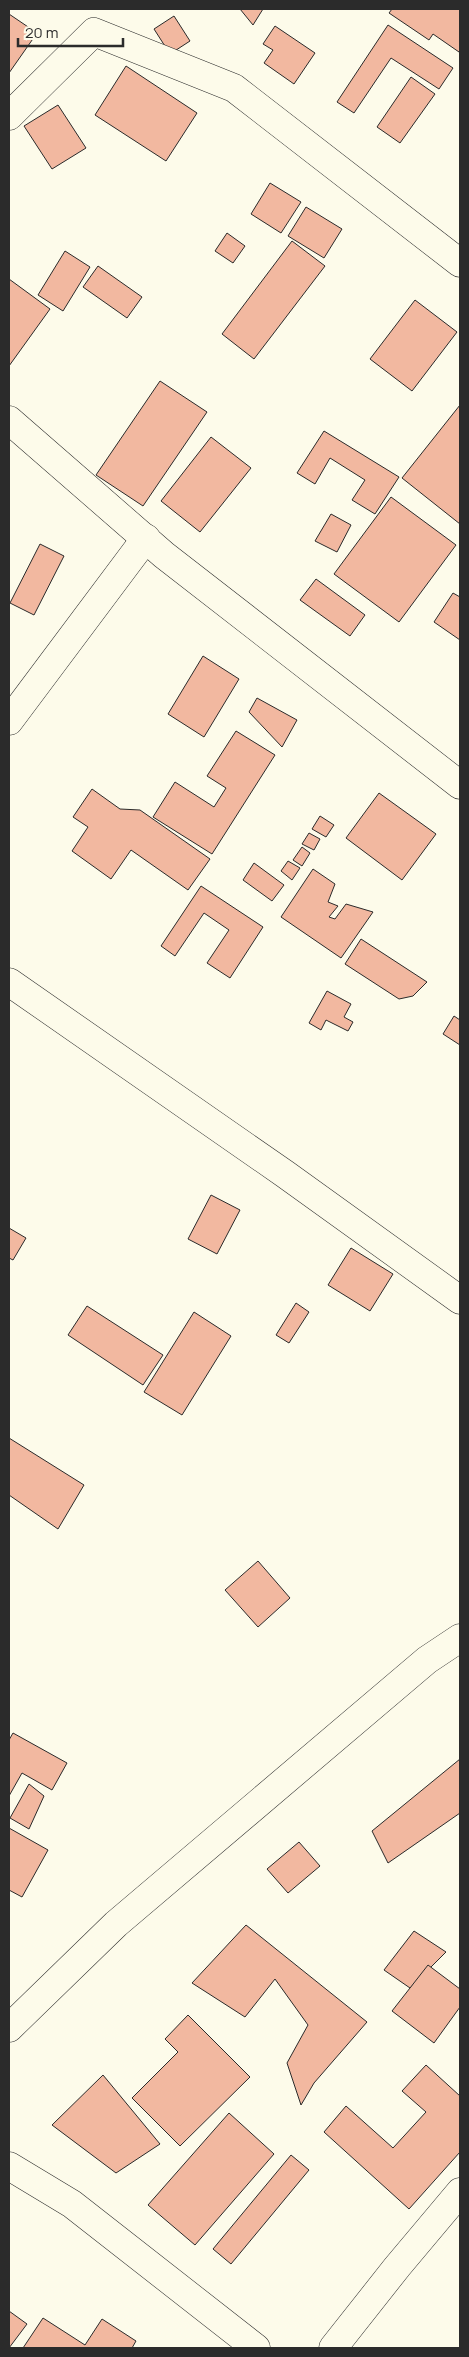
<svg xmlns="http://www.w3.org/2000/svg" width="469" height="2357" font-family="Manrope,sans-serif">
	<rect width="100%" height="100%" fill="#fdfbea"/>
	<g fill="#f2b8a0" stroke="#2b2b2b">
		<path d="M240 9H263L253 25Z"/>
		<path d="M392 9H460V50L459 52 433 34 429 40 389 13Z"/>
		<path d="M9 14 37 33 9 73Z"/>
		<path d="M174 16 190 41 170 54 154 29Z"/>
		<path d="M388 25 453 68 439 89 391 58 354 113 337 102Z"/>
		<path d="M275 26 315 53 294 84 264 63 273 50 263 44Z"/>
		<path d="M126 66 197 113 166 161 95 115Z"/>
		<path d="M411 77 435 94 400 143 377 127Z"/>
		<path d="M58 105 86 148 52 169 24 126Z"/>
		<path d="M270 183 301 202 281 233 251 214Z"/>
		<path d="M306 207 342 229 324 258 288 236Z"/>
		<path d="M227 233 245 246 233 263 215 251Z"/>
		<path d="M292 241 325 266 254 359 222 334Z"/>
		<path d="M65 251 90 267 63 311 38 295Z"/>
		<path d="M98 266 142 297 127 318 83 287Z"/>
		<path d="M9 279 50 309 9 366Z"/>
		<path d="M415 300 457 332 412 391 370 359Z"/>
		<path d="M160 381 207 412 143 506 96 475Z"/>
		<path d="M460 405V524L402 478Z"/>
		<path d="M324 431 399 477 375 514 352 500 365 480 330 458 315 484 297 473Z"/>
		<path d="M211 437 251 468 200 532 161 501Z"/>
		<path d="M391 497 456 545 399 622 334 574Z"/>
		<path d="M331 514 351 525 337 552 315 541Z"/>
		<path d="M40 544 64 556 34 615 10 603Z"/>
		<path d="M316 579 365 615 350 636 300 600Z"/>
		<path d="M453 593 460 597V640L434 622Z"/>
		<path d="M203 656 239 679 204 737 168 714Z"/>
		<path d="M257 698 297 720 282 747 249 712Z"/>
		<path d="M236 731 275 755 212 854 153 817 175 782 214 807 226 788 207 776Z"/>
		<path d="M92 789 120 809 140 810 210 859 188 890 131 850 111 879 72 851 88 827 73 817Z"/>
		<path d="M379 793 436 834 402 880 346 838Z"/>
		<path d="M320 816 334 825 326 837 312 829Z"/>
		<path d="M309 833 320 839 314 850 302 844Z"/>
		<path d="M302 847 310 853 302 866 293 860Z"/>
		<path d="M288 861 300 868 292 880 281 871Z"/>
		<path d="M254 863 284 885 272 901 243 880Z"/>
		<path d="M313 869 335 884 328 902 338 906 329 917 335 919 346 904 373 912 341 958 281 917Z"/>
		<path d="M201 886 263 927 230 978 207 963 229 930 204 913 175 956 161 946Z"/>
		<path d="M361 939 427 982 413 996 399 999 345 964Z"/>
		<path d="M327 991 351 1004 344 1017 353 1022 348 1031 326 1020 321 1030 309 1023Z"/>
		<path d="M454 1016 460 1020V1045L443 1034Z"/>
		<path d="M211 1195 240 1210 217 1254 188 1239Z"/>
		<path d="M9 1228 26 1238 13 1260 9 1258Z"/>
		<path d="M351 1248 393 1274 370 1311 328 1285Z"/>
		<path d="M296 1303 309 1312 289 1343 276 1335Z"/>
		<path d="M87 1306 163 1355 143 1385 68 1335Z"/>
		<path d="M194 1312 231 1336 182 1415 144 1392Z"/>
		<path d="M9 1438 84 1485 58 1529 9 1495Z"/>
		<path d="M258 1561 290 1598 258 1627 225 1590Z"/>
		<path d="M13 1733 67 1763 52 1790 22 1773 9 1796V1740Z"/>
		<path d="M460 1759V1813L388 1863 372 1831Z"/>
		<path d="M29 1784 44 1796 29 1829 10 1818Z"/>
		<path d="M9 1828 48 1850 22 1897 9 1890Z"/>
		<path d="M299 1842 320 1866 288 1893 267 1869Z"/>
		<path d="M246 1925 367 2022 314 2083 301 2105 287 2063 308 2025 275 1979 245 2017 192 1983Z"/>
		<path d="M414 1931 446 1952 410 1988 384 1970Z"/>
		<path d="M428 1965 460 1989V2007L434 2043 392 2011Z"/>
		<path d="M188 2015 250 2077 180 2146 132 2098 178 2052 165 2039Z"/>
		<path d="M426 2065 460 2096V2152L409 2209 324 2132 346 2106 393 2148 426 2112 402 2091Z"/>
		<path d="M103 2075 160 2144 116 2173 52 2125Z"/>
		<path d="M229 2113 274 2154 195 2245 148 2205Z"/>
		<path d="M291 2155 309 2170 231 2264 213 2249Z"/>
		<path d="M9 2311 27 2324 9 2348Z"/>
		<path d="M43 2318 85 2345 102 2319 136 2341 132 2348H23Z"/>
	</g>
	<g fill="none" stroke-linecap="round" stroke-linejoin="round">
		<g stroke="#2b2b2b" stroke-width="29">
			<g id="minor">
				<path d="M9 116 94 32 234 88 460 263"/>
				<path d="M9 420 164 555 460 785"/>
				<path d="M9 721 146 538"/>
				<path d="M9 982 285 1174 460 1300"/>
				<path d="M9 2166 72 2204 256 2348"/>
				<path d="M333 2348 397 2267 460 2192"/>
			</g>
		</g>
		<g stroke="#2b2b2b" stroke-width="29">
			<path id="secondary" d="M9 2028 116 1924 427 1660 460 1638"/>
		</g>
		<use href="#minor" stroke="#fdfbea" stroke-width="28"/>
		<use href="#secondary" stroke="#fdfbea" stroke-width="28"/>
	</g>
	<rect width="469" height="2357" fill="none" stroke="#2b2b2b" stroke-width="20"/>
	<path d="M18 38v8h105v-8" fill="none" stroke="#2b2b2b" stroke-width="2.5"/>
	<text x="25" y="38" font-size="15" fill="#2b2b2b" stroke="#fdfbea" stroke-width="4" paint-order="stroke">20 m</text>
</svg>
